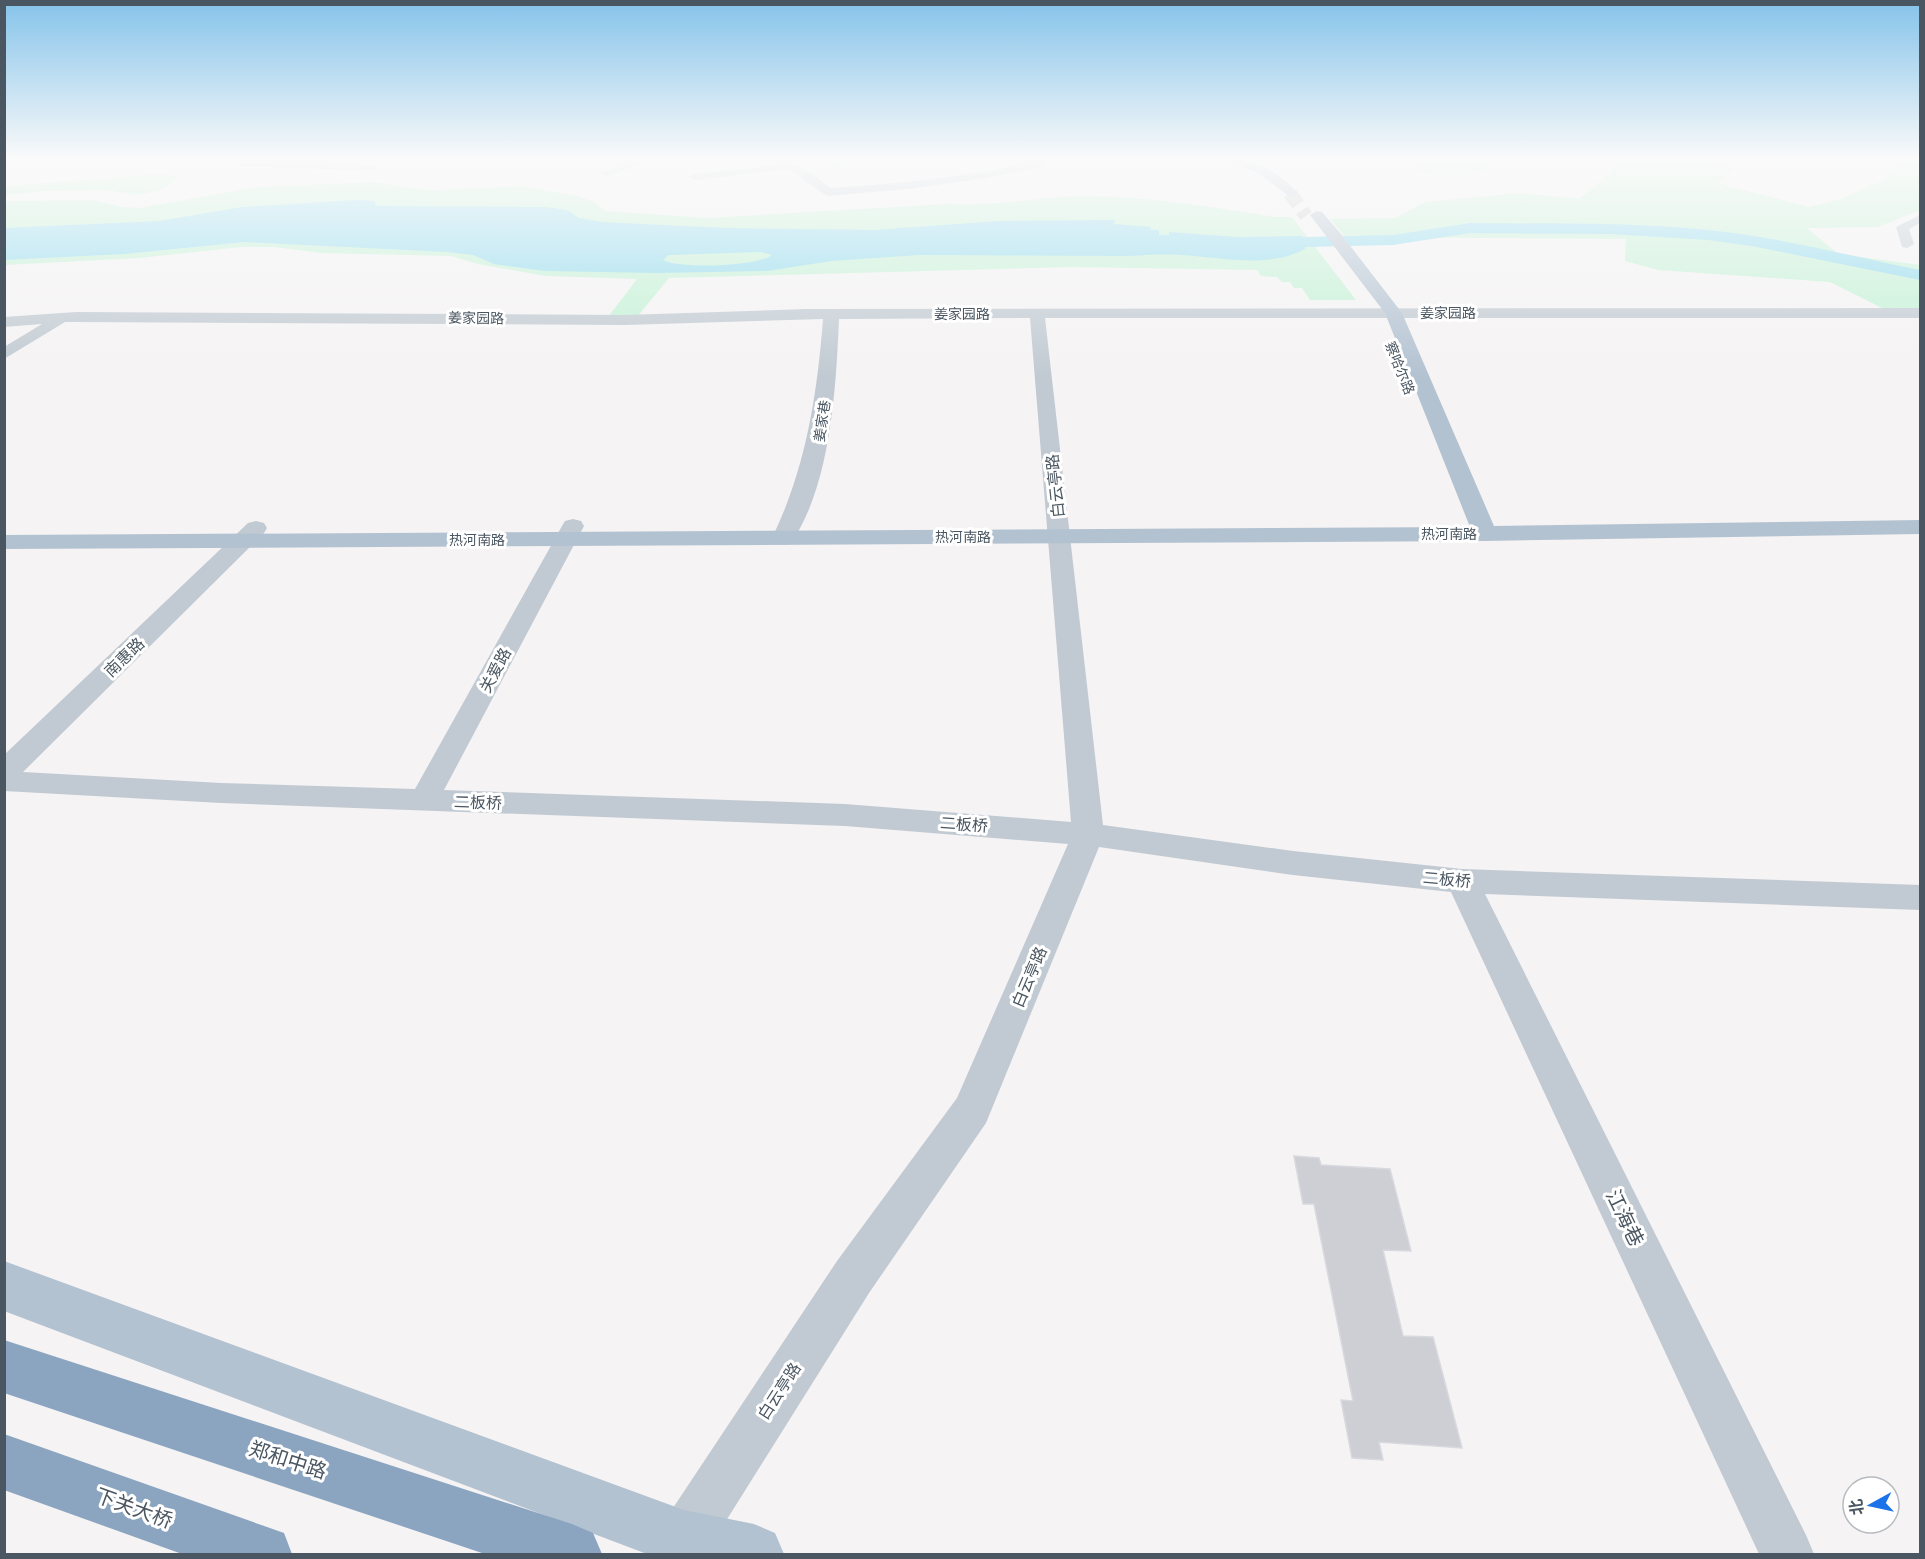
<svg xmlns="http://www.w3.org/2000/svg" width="1925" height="1559" font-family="Lato,'Noto Sans SC',sans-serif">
	<rect width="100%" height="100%" fill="#f5f3f3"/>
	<g fill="#c3f1d5">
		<path d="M793 159H887L835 168Z"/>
		<path d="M1405 159H1478L1491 169C1468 178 1444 176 1420 173L1409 160Z"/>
		<path d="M1614 159 1712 162 1738 168 1717 183 1809 207 1841 199 1885 179 1895 159H1920V210L1878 227 1807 228 1838 254 1920 265V313H1892L1830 282 1658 270 1625 261 1626 239 1345 237 1330 219 1395 218 1425 202 1519 193 1579 199 1611 172Z"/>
		<path d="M160 174 176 176V179L161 190 136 195 105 190 45 191 5 195V186Z"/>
		<path d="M374 182 429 190 523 186 577 196 594 202 605 211 708 218 948 204C995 207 1040 196 1086 196 1150 197 1212 207 1275 217H1292L1356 300H1310L1302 288H1294L1290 282H1282L1277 277 1261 276 1257 270 1073 267 669 278 637 317H608L637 279 545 276 478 264 451 256 322 253 273 247H242L139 258 5 265V201L94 200 122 207 139 208 256 187Z"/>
	</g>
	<path fill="#90daee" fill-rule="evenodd" d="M357 200 375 201V204L378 206 547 207 567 210 579 218 602 222 724 228 875 230 998 221 1115 220 1114 224 1151 227 1150 230H1159V235H1169V232L1237 237 1302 236 1306 242 1305 249C1269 269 1219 257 1180 255 1163 254 1146 255 1128 256L919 255 831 261 767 271 656 273 545 271 494 264 473 255 448 252 244 242 124 254 5 260V228L159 221 242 207ZM761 252 772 255C756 267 680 269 663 260L669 255Z"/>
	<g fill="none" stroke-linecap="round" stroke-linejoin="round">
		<path fill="#90daee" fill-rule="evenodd" d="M1470 223C1549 224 1629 222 1708 230 1779 237 1850 256 1920 270V280L1752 246 1708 240 1609 234 1470 233 1393 245 1306 247 1257 252 1249 247 1257 242 1306 237 1393 235Z"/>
	</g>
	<path fill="#cdcfd5" stroke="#d7d9de" stroke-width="1.5" d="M1294 1156 1319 1158 1321 1165 1390 1169 1411 1251 1383 1250 1403 1336 1433 1337 1462 1448 1379 1442 1383 1460 1352 1458 1341 1400 1353 1401 1314 1204H1303Z"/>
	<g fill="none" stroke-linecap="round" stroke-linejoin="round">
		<path stroke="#caccce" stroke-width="14" stroke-dasharray="14 7" stroke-linecap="butt" d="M1290 193 1306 216"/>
		<g fill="#c1cad2" fill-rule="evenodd">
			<path d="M235 159 373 165 379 168 373 171 241 166 237 165Z"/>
			<path d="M632 159H644L637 166 610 175 606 176 600 173Z"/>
			<path d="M757 159C790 159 804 166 830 188 881 185 932 180 983 172 1004 169 1032 159 1051 159L1042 167 986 178 907 189 827 196 789 169 695 180 689 177 695 174 778 165Z"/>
			<path d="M1920 215V223L1909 229 1914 244 1907 248 1902 247 1896 227Z"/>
			<path d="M1920 308V318H1045L1103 825 1293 851 1462 869 1920 885V910L1485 894 1806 1535 1814 1554H1759L1451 892 1293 875 1099 847 986 1123 869 1293 709 1548 708 1554H654L665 1520 837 1261 957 1098 1068 844 845 826 221 803 4 791V755L248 523 256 521 264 523 267 528 264 533 23 772 221 783 415 789 562 526 565 521 573 519 581 521 584 526 444 790 845 804 1071 822 1030 318 839 319C836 387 831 485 791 543L783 545 775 543 772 538C806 468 817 396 823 319L625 325 76 322H65L4 359V347L42 324 4 327V317L76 312 625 315 806 309Z"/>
		</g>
		<g fill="#b3c2d1" fill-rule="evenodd">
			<path d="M1222 159C1251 159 1278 169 1297 193L1290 197 1258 173Z"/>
			<path d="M1317 211 1322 212 1341 234 1402 313 1494 526 1920 520V534L1485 541 4 549V535L1470 527 1385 313 1310 215Z"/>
			<path d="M4 1261 684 1510 754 1524 775 1533 784 1554H647L4 1311Z"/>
		</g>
		<g fill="#8ba5c1" fill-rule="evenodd">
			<path d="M4 1340 572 1524 593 1533 602 1554H485L4 1393Z"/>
			<path d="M4 1434 284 1533 292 1554H182L4 1490Z"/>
		</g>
	</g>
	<linearGradient id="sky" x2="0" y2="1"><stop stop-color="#85c3ea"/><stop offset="0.42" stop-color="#fafafa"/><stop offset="1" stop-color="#fafafa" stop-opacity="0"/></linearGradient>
	<rect width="1925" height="377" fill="url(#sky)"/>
	<g text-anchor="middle" stroke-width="6" stroke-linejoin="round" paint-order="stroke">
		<g font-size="14" fill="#4a5661" stroke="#fff">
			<text x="1448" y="318">姜家园路</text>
			<text x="962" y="319">姜家园路</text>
			<text transform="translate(476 318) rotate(1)" y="5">姜家园路</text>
			<text transform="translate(1400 368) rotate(68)" y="5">察哈尔路</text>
			<text transform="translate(822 421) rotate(-81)" y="5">姜家巷</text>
			<text x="1449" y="539">热河南路</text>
			<text x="963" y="542">热河南路</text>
			<text x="477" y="545">热河南路</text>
		</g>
		<g font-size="16" fill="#4a5661" stroke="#fff">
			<text transform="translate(1055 486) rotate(-96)" y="6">白云亭路</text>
			<text transform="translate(124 657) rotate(-44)" y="6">南惠路</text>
			<text transform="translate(495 670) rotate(-62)" y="6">关爱路</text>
			<text transform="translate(478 802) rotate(2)" y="6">二板桥</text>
			<text transform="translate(964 824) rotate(4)" y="6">二板桥</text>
			<text transform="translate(1447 879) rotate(5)" y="6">二板桥</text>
			<text transform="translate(1029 977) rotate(-67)" y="6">白云亭路</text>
			<text transform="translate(779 1391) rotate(-57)" y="6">白云亭路</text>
		</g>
		<g font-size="20" fill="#4a5661" stroke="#fff">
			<text transform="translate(1625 1218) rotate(64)" y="7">江海巷</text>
			<text transform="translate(288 1460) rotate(18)" y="7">郑和中路</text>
			<text transform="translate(134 1508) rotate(20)" y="7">下关大桥</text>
		</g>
	</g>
	<rect width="1925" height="1559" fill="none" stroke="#4a5661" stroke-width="12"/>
	<g transform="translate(1871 1505) rotate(262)"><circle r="28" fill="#ffffff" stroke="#b7bbc0" stroke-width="1.5"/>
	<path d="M0-4.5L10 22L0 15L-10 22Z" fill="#1a73e8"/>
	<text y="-9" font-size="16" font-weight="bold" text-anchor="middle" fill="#4a5661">北</text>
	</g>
</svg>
